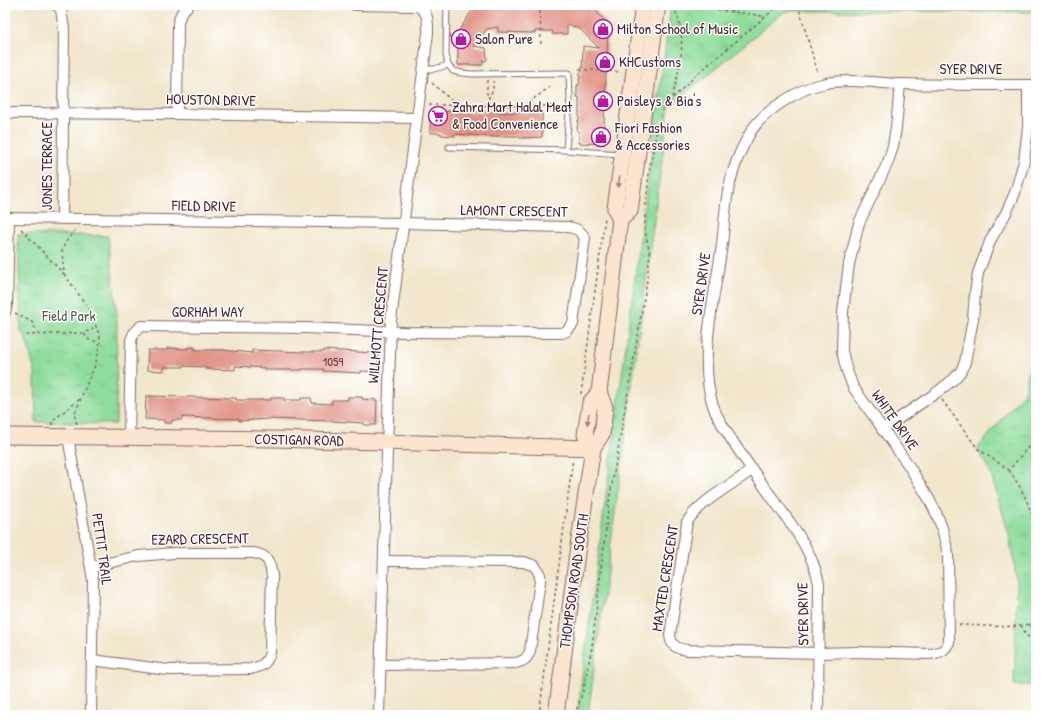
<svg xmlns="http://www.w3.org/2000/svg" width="1041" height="720" font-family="'Patrick Hand',sans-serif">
	<defs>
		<pattern id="park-tufts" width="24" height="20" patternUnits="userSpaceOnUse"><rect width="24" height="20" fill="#8fdd9c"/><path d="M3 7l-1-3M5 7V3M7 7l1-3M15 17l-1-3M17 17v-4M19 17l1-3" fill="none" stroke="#7dbd87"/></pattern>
	</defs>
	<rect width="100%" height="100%" fill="#fff"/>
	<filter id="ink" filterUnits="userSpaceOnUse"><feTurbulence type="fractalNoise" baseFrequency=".025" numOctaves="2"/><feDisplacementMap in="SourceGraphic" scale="8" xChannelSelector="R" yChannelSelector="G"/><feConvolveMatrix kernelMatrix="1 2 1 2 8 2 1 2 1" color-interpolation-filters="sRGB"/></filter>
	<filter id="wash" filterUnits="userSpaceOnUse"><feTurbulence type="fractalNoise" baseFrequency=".012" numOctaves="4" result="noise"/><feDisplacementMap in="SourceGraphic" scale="16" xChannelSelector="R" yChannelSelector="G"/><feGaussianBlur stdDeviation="0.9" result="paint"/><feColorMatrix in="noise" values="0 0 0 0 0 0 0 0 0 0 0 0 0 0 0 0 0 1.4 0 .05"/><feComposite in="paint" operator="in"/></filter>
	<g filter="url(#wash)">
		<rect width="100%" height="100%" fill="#f1e6cb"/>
		<g fill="url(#park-tufts)" stroke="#6c7e64">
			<path d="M671 5H1036V12L785 11 669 107 588 715H577Z"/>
			<path d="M18 234 108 236 117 314 116 424 36 422 35 372 26 339 21 331Z"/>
			<path d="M1028 372 1036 374V685H1014L1017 583 1009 534 989 468 977 449 1025 391Z"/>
		</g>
		<g id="blocks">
			<g fill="#e19386">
				<path d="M475 6 541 8 587 6 590 11 594 8 606 23 604 25 608 30 603 144 579 143V131H577L578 120 579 121V97H577V85H579L580 72H582L583 46 599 48 580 29 567 24V34H552L553 31H535V33L498 32V27L487 29 473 46 486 48 487 60 483 61V65H458V32Z"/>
				<path d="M430 111 542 113V137L520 138 519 136H496V137L454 134V136L441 135V133H430Z"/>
				<path d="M188 347 195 348V350H223L252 353V350L304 352H324V350L374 353V354H378V372L361 371V373L323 371 324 369H302V370H265V368L235 366V370L206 369V367L184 366V367H164V371L147 370 148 350H167V348L188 349Z"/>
				<path d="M146 396 236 398V400H271V398H284V400H301V398H311L312 403 332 404V400H348V397H362V399L377 400 376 425H364V423L332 421 269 419 239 421V419L182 417V420H172V423H164V420L145 419Z"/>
			</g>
		</g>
	</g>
	<g filter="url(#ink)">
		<use href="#blocks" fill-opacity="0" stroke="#846563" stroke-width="1"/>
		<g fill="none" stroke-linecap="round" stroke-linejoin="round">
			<g stroke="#846563" stroke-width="7">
				<g id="lane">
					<path d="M447 5 446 55 448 65 453 71 462 73 472 74 569 73 570 98 566 150"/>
					<path d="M423 69H434L448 65"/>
					<path d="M449 147 566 150 620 154"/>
				</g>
			</g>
			<g stroke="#846563" stroke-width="12">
				<g id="street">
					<path d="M56 5 61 9 64 29 62 219"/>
					<path d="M355 5 417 6C429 12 428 22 428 33L391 320 379 715"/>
					<path d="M5 113 177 114 416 118"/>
					<path d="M177 114 178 23C180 15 182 10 189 5"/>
					<path d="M5 218 403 223 567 227C576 228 580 230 585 238L573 324 567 331 562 333 403 332 304 328 141 326 134 333 131 340 129 438"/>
					<path d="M5 313 7 304 9 218"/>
					<path d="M882 430 936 393 954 379 961 371 965 362 973 319 975 293 978 273 991 239 1006 213 1015 193 1024 161 1028 127V85"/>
					<path d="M68 437 93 580 91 715"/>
					<path d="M752 470C733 484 699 502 687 522L670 635C671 647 678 649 688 650L819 653 856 652 930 654C941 652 944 652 949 642L948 553 942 528 937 515 929 499 909 466 853 387 846 368 842 351 843 312 849 264 859 223 888 162 893 146 896 128 900 84"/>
					<path d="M91 567 138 556 174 553H253C268 555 270 562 272 576L270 652C267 664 261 667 250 669L168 670 92 660"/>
					<path d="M381 665 515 663C524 661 527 659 530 651L540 581V575L535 566 524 562 384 561"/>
					<path d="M818 715 819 583C812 551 795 529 776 503 763 485 750 467 737 448 729 436 721 424 715 411 697 366 713 305 720 258 724 236 724 213 728 191 732 172 739 152 749 135 760 113 798 89 822 84 848 78 875 83 901 84 946 85 991 85 1036 85"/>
				</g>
			</g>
			<g stroke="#846563" stroke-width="17">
				<g id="secondary">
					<path d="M620 220 630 211 658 5"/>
					<path d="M5 436 274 439 593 448"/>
					<path d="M593 448 585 435 590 403 599 392"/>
					<path d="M556 715 577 553 593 448 602 434 605 408 599 392 620 220 615 209 643 5"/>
				</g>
			</g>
			<g stroke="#846563" stroke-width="1.5" stroke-dasharray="3 3" stroke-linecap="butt">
				<path d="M540 5 541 46"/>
				<path d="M700 5C720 13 743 11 765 17"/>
				<path d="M798 5 818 74"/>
				<path d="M1001 5H1008"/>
				<path d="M579 69 621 72"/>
				<path d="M487 80V94L489 95"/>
				<path d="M432 83 457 105"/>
				<path d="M672 97C680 68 689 33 672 5"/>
				<path d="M429 105 553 106"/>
				<path d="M489 105V95L493 91V81"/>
				<path d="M524 106 551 86"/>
				<path d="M21 229 64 274"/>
				<path d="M75 230 65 243 62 251 64 274 87 306 100 336 99 351 94 368 87 383 75 413V420L78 425"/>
				<path d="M15 313 32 322 38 334"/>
				<path d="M84 334 89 340 99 342"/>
				<path d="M26 335 84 333 97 327"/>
				<path d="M581 394 605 217"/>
				<path d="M942 400 978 449 1009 470 1036 438"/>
				<path d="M52 425V421L80 399"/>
				<path d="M1009 470C1023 490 1031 507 1036 532"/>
				<path d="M959 625C984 625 1011 630 1036 622"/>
				<path d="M1021 625 1027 636 1036 641"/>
				<path d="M1029 625 1036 628"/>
				<path d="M539 715 573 459"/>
				<path d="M575 715 583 691 592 647 609 502 646 287 650 254 645 231V215L649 173 656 134 663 108 696 75 765 17 776 8 784 5"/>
			</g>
			<use href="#lane" stroke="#fff" stroke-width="5"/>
			<use href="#street" stroke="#fff" stroke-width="10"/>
			<use href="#secondary" stroke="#fce5cf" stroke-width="15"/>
		</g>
		<defs><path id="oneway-solid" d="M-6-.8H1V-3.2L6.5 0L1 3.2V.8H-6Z"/></defs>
		<g fill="#a3827d">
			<use href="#oneway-solid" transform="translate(619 182) rotate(98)"/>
			<use href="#oneway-solid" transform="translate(588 419) rotate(98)"/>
		</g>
	</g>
	<defs>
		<g id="shop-ring" transform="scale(1)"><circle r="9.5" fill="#fff" stroke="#b5179e" stroke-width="1.5"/><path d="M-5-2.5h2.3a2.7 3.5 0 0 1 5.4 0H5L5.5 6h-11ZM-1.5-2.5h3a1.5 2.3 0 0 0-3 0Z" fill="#b5179e"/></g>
		<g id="supermarket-ring" transform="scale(1)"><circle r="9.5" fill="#fff" stroke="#b5179e" stroke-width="1.5"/><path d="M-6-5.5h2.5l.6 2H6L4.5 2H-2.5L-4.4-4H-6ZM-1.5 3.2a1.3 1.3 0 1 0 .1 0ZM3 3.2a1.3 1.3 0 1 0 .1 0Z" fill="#b5179e"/></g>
	</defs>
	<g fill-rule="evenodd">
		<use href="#shop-ring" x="603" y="29"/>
		<use href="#shop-ring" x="461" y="39"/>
		<use href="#shop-ring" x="605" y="62"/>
		<use href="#shop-ring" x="603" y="101"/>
		<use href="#supermarket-ring" x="438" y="116"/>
		<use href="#shop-ring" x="601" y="137"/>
	</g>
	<g text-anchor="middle" stroke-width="3" stroke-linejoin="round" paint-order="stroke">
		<g font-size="13" fill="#703c42">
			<text x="333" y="366">1059</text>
		</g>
		<g font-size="15" fill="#4a1f2b" stroke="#fff" text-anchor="start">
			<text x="617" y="34">Milton School of Music</text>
			<text x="475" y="44">Salon Pure</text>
			<text x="619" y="67">KHCustoms</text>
			<text x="617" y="106">Paisleys &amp; Bia's</text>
			<text x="452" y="112">Zahra Mart Halal Meat<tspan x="452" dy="17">&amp; Food Convenience</tspan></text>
			<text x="615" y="133">Fiori Fashion<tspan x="615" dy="17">&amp; Accessories</tspan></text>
		</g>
		<g font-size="15" fill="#4a1f2b" stroke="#fff">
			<text x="971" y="74">SYER DRIVE</text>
			<text transform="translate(211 100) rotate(1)" y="5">HOUSTON DRIVE</text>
			<text transform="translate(47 166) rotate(-90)" y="5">JONES TERRACE</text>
			<text transform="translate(204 206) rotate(1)" y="5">FIELD DRIVE</text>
			<text transform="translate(514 211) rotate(1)" y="5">LAMONT CRESCENT</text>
			<text transform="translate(701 284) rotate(-82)" y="5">SYER DRIVE</text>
			<text x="208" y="317">GORHAM WAY</text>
			<text transform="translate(378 325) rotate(-85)" y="5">WILLMOTT CRESCENT</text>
			<text transform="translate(895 420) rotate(55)" y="5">WHITE DRIVE</text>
			<text transform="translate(299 440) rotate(1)" y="5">COSTIGAN ROAD</text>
			<text transform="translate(200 539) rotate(-1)" y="5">EZARD CRESCENT</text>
			<text transform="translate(102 549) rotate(82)" y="5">PETTIT TRAIL</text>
			<text transform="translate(665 578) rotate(-81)" y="5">MAXTED CRESCENT</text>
			<text transform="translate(574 581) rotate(-82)" y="5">THOMPSON ROAD SOUTH</text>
			<text transform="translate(803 614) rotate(-91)" y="5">SYER DRIVE</text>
		</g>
		<g font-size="15" fill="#5f584d" stroke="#fff">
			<text x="69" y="321">Field Park</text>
		</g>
	</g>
	<rect width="1041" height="720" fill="none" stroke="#fff" stroke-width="20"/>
</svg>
